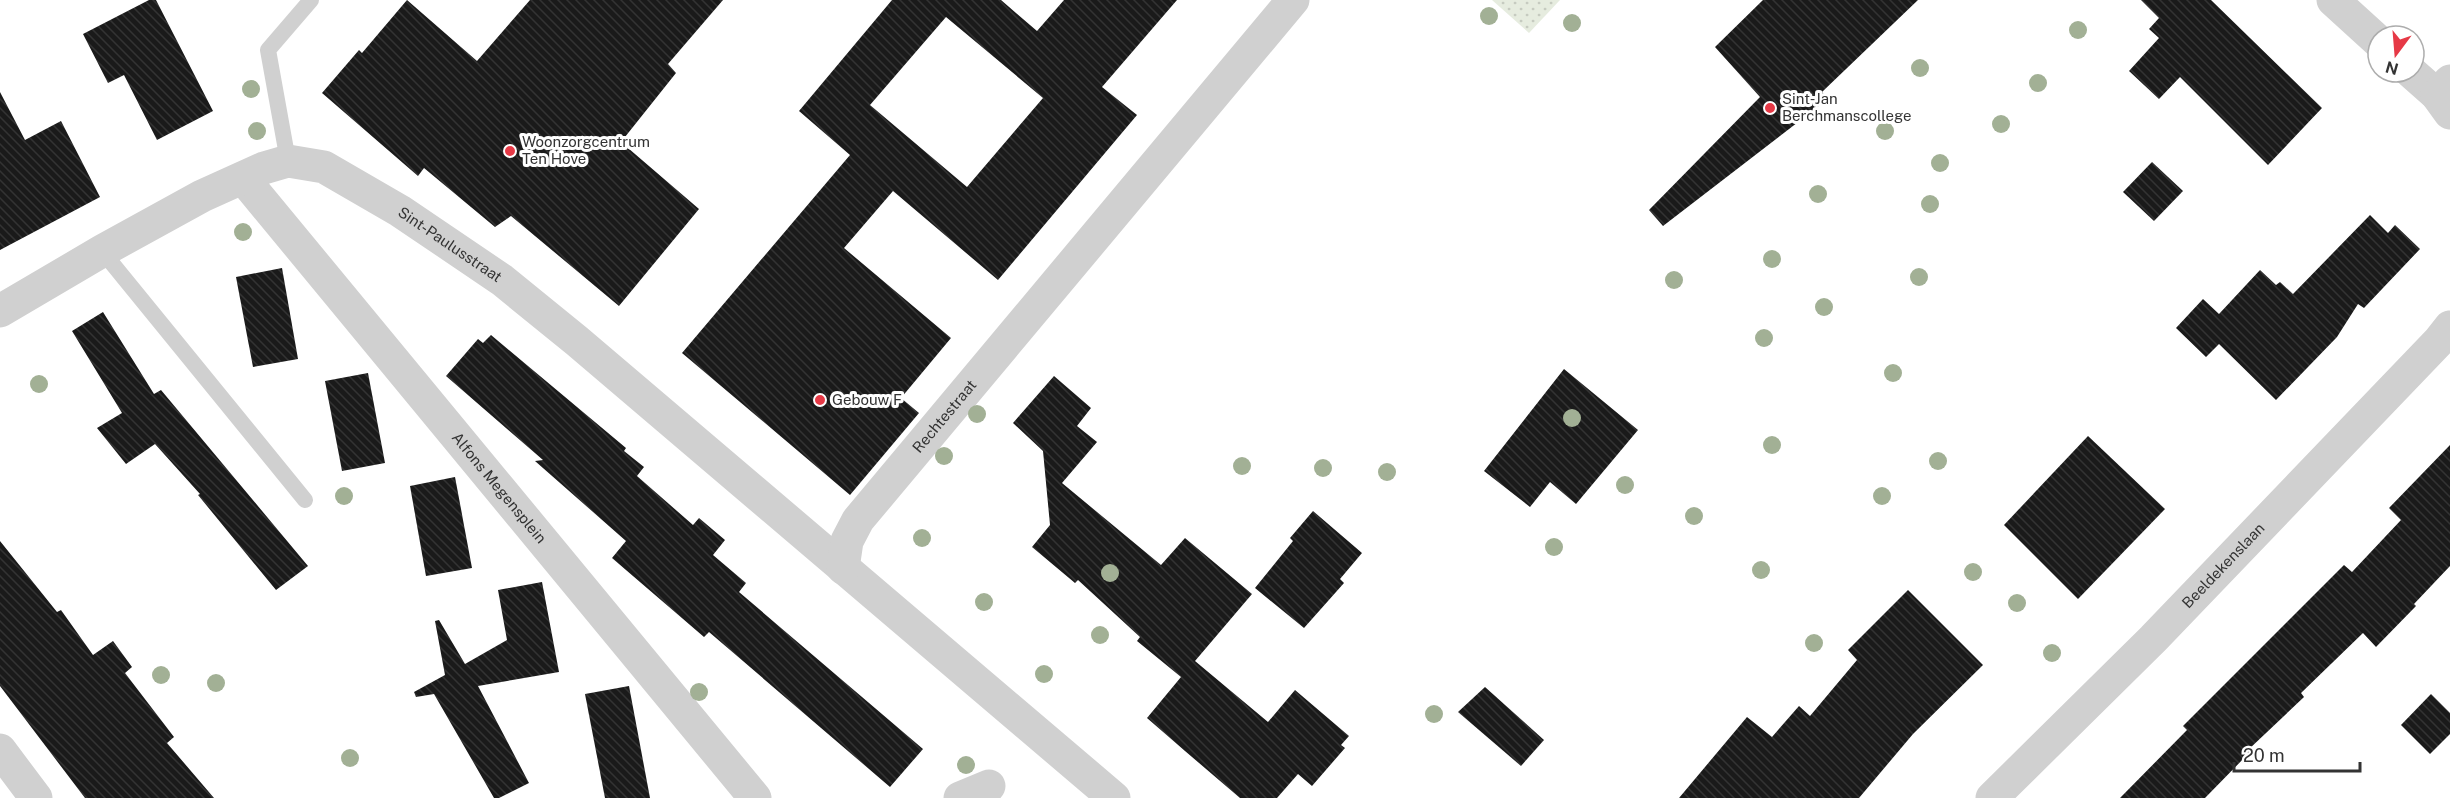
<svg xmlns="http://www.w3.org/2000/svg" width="2450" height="798" font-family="'Public Sans',sans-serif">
	<defs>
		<pattern id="grass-dots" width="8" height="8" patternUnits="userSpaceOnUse" patternTransform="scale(1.5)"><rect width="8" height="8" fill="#e6ecdf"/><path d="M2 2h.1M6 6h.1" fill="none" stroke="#c6cbc0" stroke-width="1.8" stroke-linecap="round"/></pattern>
		<pattern id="building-back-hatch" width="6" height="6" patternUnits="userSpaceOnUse" patternTransform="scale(1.5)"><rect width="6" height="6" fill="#1a1a1a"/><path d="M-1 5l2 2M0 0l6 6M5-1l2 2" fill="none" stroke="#333"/></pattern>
	</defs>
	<rect width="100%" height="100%" fill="#fff"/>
	<path fill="url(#grass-dots)" d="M1492 0H1560L1529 33Z"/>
	<g fill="url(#building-back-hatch)" fill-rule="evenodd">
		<path d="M149 0H156L213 111 157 140 124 75 108 83 83 34Z"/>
		<path d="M407 0 477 61 530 0H723L668 64 676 73 621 142 699 209 619 306 511 216 495 227 424 168 418 176 322 93 359 50 362 53Z"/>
		<path d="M892 0H1001L1037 31 1064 0H1177L1102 87 1137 115 998 280 893 191 844 248 951 338 901 398 919 413 850 495 682 353 850 155 799 111ZM946 17 1043 98 967 187 870 105Z"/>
		<path d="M1763 0H1918L1822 92 1828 99 1663 226 1649 210 1760 97 1715 47Z"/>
		<path d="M2141 0H2211L2322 108 2268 165 2180 77 2159 99 2129 71 2159 38 2149 29 2159 18Z"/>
		<path d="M0 92 25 140 61 121 100 197 0 250Z"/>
		<path d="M2152 162 2183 191 2154 221 2123 192Z"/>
		<path d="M2370 215 2388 233 2395 225 2420 249 2364 308 2358 304 2337 337 2276 400 2219 344 2206 357 2176 328 2203 299 2219 314 2260 270 2276 285 2280 282 2293 294Z"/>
		<path d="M282 268 298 359 253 367 236 277Z"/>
		<path d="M103 312 154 394 161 390 308 566 276 590 198 495 200 494 155 444 126 464 97 428 122 413 72 331Z"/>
		<path d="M491 335 626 448 624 451 644 467 637 476 693 525 699 518 725 540 713 555 746 583 739 592 923 749 890 787 709 632 704 637 612 558 626 541 535 461 543 460 446 376 478 339 483 343Z"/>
		<path d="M1564 369 1638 430 1576 504 1550 482 1530 507 1484 471Z"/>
		<path d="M368 373 385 463 342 471 325 381Z"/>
		<path d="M1054 376 1091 408 1077 426 1097 442 1062 483 1161 565 1185 538 1252 594 1195 661 1268 722 1295 690 1349 736 1341 745 1345 748 1312 786 1298 774 1277 798H1240L1185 751 1147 718 1181 677 1137 641 1140 637 1078 580 1075 583 1032 547 1050 525 1043 451 1013 423Z"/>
		<path d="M2088 436 2165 509 2078 599 2004 525Z"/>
		<path d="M2450 445V566L2414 604 2416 606 2376 647 2363 633 2301 693 2304 697 2248 750 2250 752 2205 798H2120L2187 730 2183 726 2344 565 2352 572 2401 520 2389 508Z"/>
		<path d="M455 477 472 568 426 576 410 486Z"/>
		<path d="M1313 511 1362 553 1340 579 1344 583 1304 628 1255 588 1293 541 1290 538Z"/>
		<path d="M0 541 57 612 61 610 93 655 113 641 132 667 125 673 174 737 167 743 214 798H85L0 686Z"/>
		<path d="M542 582 559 672 478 686 529 783 499 798H494L434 694 416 697 414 692 445 675 435 621 439 620 465 664 507 640 498 590Z"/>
		<path d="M1908 590 1983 665 1913 734 1859 798H1679L1747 717 1772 737 1799 706 1810 716 1857 660 1848 650Z"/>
		<path d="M629 686 650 798H605L585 694Z"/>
		<path d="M1485 687 1544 740 1521 766 1458 712Z"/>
		<path d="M2431 694 2450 713V734L2430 754 2401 725Z"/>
	</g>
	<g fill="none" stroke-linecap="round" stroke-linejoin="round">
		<g stroke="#d0d0d0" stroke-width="16">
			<path d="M288 161 268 50 311 0"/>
			<path d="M102 251 305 500"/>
		</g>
		<g stroke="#d0d0d0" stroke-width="33">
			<path d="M2333 0 2378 41"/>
			<path d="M2411 72 2437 95"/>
			<path d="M2450 81 2437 95 2450 113"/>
			<path id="s1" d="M243 178 755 798"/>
			<path id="s2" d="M0 311 102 251 202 196 264 168 288 161 324 167 400 211 502 280 577 341 1114 798"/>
			<path id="s3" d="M843 568 847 541 858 520 1293 0"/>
			<path d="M0 750 36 798"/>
			<path d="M960 798 989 786"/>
			<path id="s4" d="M1992 798 2153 639 2439 341 2450 327"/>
		</g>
	</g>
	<g fill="#a2b095">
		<circle cx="1489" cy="16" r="9"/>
		<circle cx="1572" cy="23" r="9"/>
		<circle cx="2078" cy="30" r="9"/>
		<circle cx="1920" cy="68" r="9"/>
		<circle cx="2038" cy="83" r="9"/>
		<circle cx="251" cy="89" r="9"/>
		<circle cx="2001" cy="124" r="9"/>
		<circle cx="257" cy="131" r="9"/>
		<circle cx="1885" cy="131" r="9"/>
		<circle cx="1940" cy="163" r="9"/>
		<circle cx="1818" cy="194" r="9"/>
		<circle cx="1930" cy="204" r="9"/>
		<circle cx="243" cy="232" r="9"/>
		<circle cx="1772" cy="259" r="9"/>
		<circle cx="1919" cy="277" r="9"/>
		<circle cx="1674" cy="280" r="9"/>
		<circle cx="1824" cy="307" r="9"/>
		<circle cx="1764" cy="338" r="9"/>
		<circle cx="1893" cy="373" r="9"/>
		<circle cx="39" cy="384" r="9"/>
		<circle cx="977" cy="414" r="9"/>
		<circle cx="1572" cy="418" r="9"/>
		<circle cx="1772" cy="445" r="9"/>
		<circle cx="944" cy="456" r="9"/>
		<circle cx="1938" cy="461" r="9"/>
		<circle cx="1242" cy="466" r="9"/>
		<circle cx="1323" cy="468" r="9"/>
		<circle cx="1387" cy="472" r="9"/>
		<circle cx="1625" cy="485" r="9"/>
		<circle cx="344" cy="496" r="9"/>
		<circle cx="1882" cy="496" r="9"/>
		<circle cx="1694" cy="516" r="9"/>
		<circle cx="922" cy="538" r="9"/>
		<circle cx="1554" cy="547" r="9"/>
		<circle cx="1761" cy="570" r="9"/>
		<circle cx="1973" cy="572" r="9"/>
		<circle cx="1110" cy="573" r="9"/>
		<circle cx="984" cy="602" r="9"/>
		<circle cx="2017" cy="603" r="9"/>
		<circle cx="1100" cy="635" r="9"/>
		<circle cx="1814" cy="643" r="9"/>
		<circle cx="2052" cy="653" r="9"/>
		<circle cx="1044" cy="674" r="9"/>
		<circle cx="161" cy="675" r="9"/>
		<circle cx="216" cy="683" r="9"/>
		<circle cx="699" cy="692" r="9"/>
		<circle cx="1434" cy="714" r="9"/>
		<circle cx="350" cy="758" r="9"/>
		<circle cx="966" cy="765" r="9"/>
	</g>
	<g fill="#e63946" stroke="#fff" stroke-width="2">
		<circle cx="1770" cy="108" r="6"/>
		<circle cx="510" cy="151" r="6"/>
		<circle cx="820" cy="400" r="6"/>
	</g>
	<g text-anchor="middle" stroke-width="6" stroke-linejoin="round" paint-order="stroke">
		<g font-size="15" fill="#333" stroke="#fff" text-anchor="start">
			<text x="1782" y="104">Sint-Jan<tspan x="1782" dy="17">Berchmanscollege</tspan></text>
			<text x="522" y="147">Woonzorgcentrum<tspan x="522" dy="17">Ten Hove</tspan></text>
			<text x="832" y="405">Gebouw F</text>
		</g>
		<g font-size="15" fill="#333" stroke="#fff">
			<text dy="5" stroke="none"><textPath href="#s2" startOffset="510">Sint-Paulusstraat</textPath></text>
			<text dy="5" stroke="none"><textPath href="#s3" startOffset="186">Rechtestraat</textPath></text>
			<text dy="5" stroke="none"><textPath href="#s1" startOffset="402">Alfons Megensplein</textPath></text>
			<text dy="5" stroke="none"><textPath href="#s4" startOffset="328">Beeldekenslaan</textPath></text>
		</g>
	</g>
	<g transform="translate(2396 54) rotate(196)"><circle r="28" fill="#ffffff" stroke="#adadad" stroke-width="1.5"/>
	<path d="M0-4.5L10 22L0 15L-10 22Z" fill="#e63946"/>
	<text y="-9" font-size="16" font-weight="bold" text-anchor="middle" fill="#333333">N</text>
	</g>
	<path d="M2234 762v9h126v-9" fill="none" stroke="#333333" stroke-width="3"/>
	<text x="2243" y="762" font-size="18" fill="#333333" stroke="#ffffff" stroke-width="4.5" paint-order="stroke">20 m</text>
</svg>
